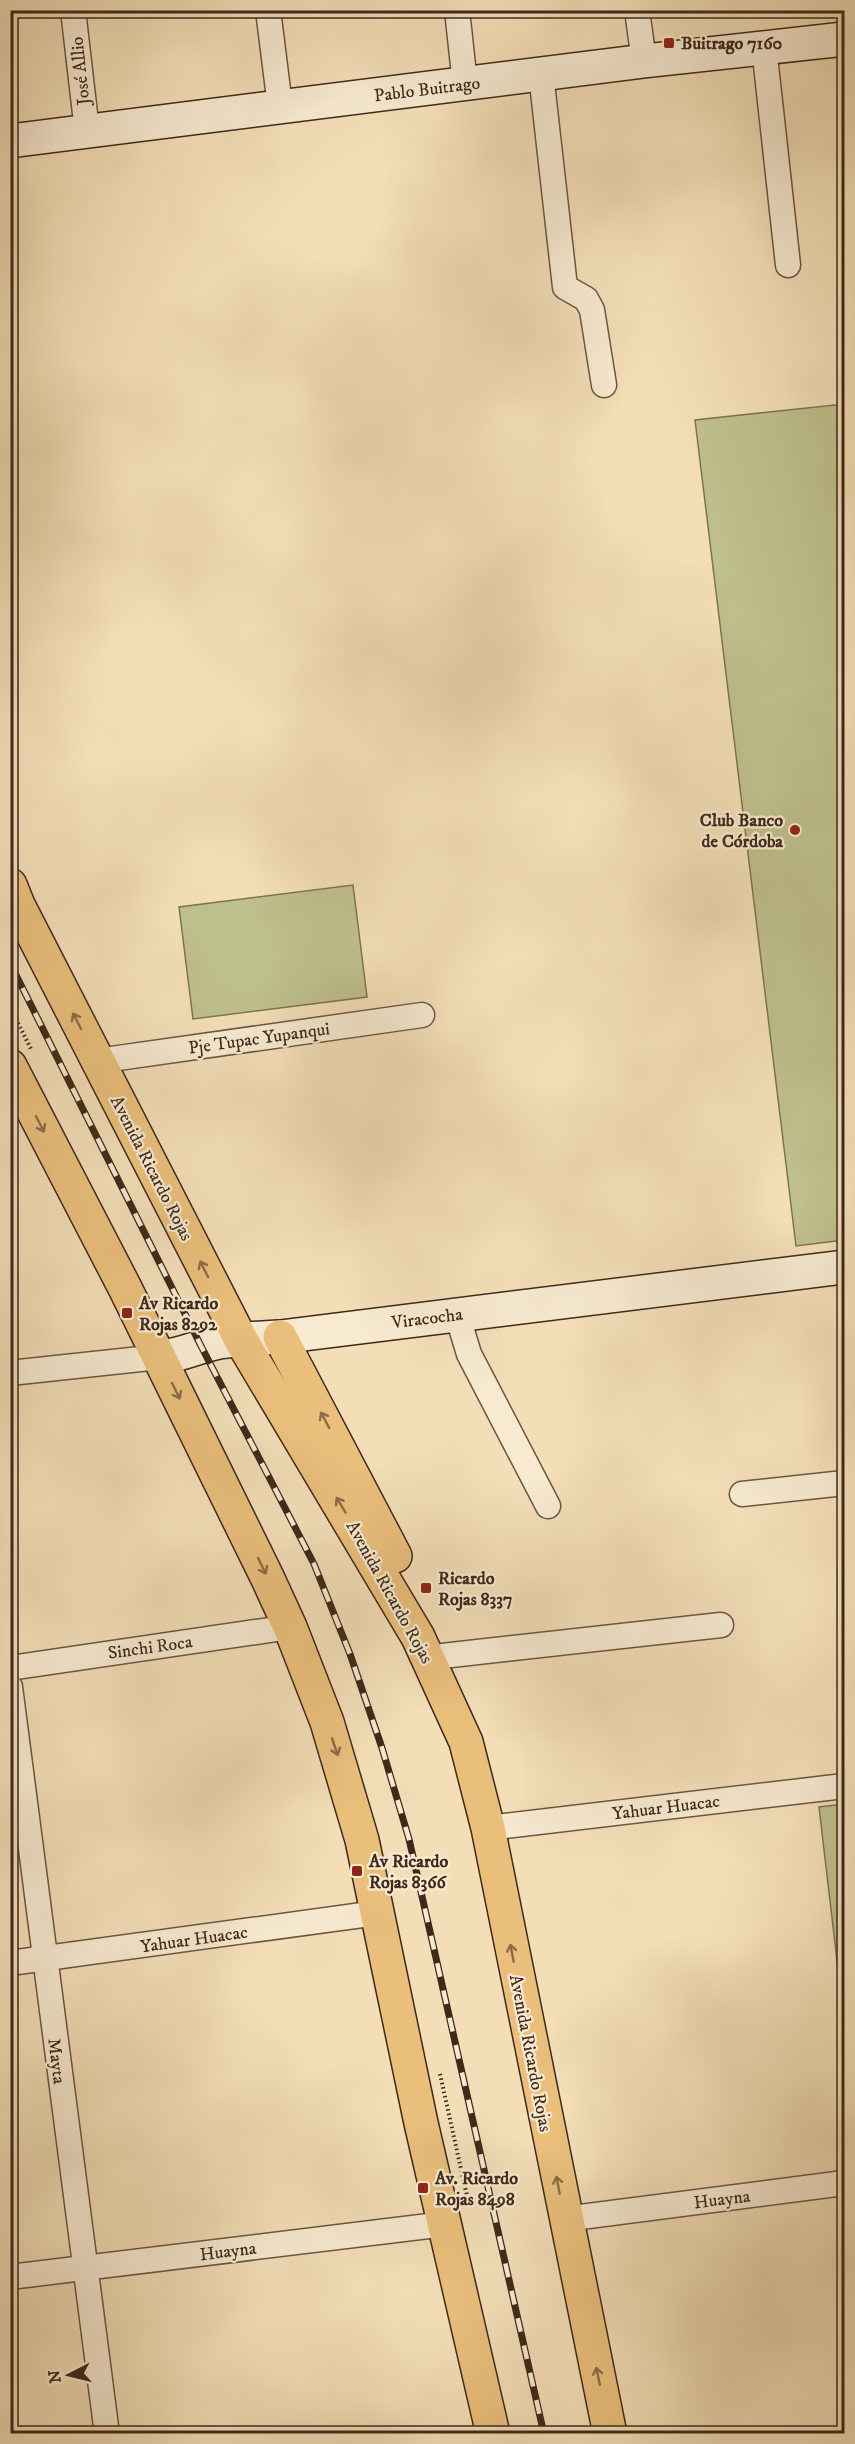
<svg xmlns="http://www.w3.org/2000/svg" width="855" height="2444" font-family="'IM FELL DW Pica',serif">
	<rect width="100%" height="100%" fill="#f3deb8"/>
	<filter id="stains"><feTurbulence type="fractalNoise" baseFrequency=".00333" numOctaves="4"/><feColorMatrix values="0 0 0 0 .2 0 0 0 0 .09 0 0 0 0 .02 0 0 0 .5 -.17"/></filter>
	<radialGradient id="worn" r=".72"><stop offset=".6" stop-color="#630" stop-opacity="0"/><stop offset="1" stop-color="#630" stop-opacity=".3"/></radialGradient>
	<g fill="#bec08d" stroke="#7e7454" stroke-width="1.5">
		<path d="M844 404V1240L796 1246 695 420Z"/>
		<path d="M353 885 367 997 193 1019 179 907Z"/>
		<path d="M844 1804V2002L842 2003 819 1807Z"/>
	</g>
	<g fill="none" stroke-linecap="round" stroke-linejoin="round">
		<g stroke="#6b5642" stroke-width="27">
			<g id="street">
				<path d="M73 10 87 131"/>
				<path d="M268 10 280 106"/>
				<path d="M457 10 465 84"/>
				<path d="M637 10 644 61"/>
				<path d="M764 47 788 265"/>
				<path d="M541 74 565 287 586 299 592 310 604 385"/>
				<path d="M97 1061 422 1015"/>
				<path d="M457 1314 469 1354 548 1506"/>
				<path d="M10 1373 159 1357"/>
				<path d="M742 1494 844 1483"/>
				<path d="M442 1656 721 1625"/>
				<path d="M10 1668 290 1627"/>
				<path d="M10 1687 107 2434"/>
				<path d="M488 1828 844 1786"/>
				<path d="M10 1963 377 1913"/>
				<path d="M565 2219 844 2183"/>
				<path d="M10 2277 445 2224"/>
			</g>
		</g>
		<g stroke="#3e291b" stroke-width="36">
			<g id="secondary">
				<path d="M10 141 644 61 844 39"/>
				<path d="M159 1357C181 1356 198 1346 219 1342 239 1339 260 1338 280 1337L844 1267"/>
			</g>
		</g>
		<g stroke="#3e291b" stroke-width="36">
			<g id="primary">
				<path d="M10 885 18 905 241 1340 418 1637 466 1742 488 1828 610 2434"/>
				<path d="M10 1066 125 1288 268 1579 290 1627 327 1722 362 1840 421 2123 493 2434"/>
				<path d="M280 1337 395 1556"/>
			</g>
		</g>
		<g stroke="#3e291b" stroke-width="4" stroke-dasharray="1.5 3" stroke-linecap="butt">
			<path d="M10 1007 31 1049"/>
			<path d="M440 2074 467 2196"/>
		</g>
		<use href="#street" stroke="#f7ead1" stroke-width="24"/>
		<use href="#secondary" stroke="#f7ead1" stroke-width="33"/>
		<use href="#primary" stroke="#eabf7c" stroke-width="33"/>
		<g stroke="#3e291b" stroke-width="7">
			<path id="rail" d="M10 963 201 1346 314 1564 350 1654 382 1748 409 1839 544 2434"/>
		</g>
		<use href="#rail" stroke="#f7ead1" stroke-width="4.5" stroke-dasharray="14" stroke-linecap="butt"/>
	</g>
	<defs><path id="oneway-shaft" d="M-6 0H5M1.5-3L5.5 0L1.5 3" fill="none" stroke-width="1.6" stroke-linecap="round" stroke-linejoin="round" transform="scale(1.5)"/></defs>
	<g stroke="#8b6c47">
		<use href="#oneway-shaft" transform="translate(77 1021) rotate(-117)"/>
		<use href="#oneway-shaft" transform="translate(40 1124) rotate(63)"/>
		<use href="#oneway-shaft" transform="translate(204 1269) rotate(-117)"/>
		<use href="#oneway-shaft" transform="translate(176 1391) rotate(64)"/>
		<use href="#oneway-shaft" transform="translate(325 1420) rotate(-118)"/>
		<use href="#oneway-shaft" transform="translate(341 1505) rotate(-121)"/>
		<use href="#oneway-shaft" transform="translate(262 1566) rotate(64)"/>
		<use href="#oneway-shaft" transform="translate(335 1747) rotate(71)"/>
		<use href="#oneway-shaft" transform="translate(512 1953) rotate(-101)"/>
		<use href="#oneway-shaft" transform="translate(558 2185) rotate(-101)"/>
		<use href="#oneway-shaft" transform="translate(598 2376) rotate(-102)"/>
	</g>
	<g fill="#8f2418" stroke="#f7ead1" stroke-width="2">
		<rect x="663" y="37" width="12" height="12" rx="3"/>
		<circle cx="795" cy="830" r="6"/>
		<rect x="121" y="1307" width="12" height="12" rx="3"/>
		<rect x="420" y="1582" width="12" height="12" rx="3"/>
		<rect x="351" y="1865" width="12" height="12" rx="3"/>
		<rect x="417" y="2182" width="12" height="12" rx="3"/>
	</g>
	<g text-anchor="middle" stroke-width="4.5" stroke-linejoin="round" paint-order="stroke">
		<g font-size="18" font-weight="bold" fill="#3e291b" stroke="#f7ead1" text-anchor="start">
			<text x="681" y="49">Buitrago 7160</text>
			<text x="783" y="826" text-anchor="end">Club Banco<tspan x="783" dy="21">de Córdoba</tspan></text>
			<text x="139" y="1309">Av Ricardo<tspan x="139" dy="21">Rojas 8292</tspan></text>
			<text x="438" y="1584">Ricardo<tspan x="438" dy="21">Rojas 8337</tspan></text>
			<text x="369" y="1867">Av Ricardo<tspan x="369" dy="21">Rojas 8366</tspan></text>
			<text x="435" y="2184">Av. Ricardo<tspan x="435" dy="21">Rojas 8498</tspan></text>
		</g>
		<g font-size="18" fill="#3e291b" stroke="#f7ead1">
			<text transform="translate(80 71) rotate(-96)" y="6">José Allio</text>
			<text transform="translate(427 89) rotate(-7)" y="6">Pablo Buitrago</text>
			<text transform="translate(259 1038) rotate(-8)" y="6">Pje Tupac Yupanqui</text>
			<text transform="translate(152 1168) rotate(63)" y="6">Avenida Ricardo Rojas</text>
			<text transform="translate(427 1318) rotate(-7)" y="6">Viracocha</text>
			<text transform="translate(390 1592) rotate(61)" y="6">Avenida Ricardo Rojas</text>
			<text transform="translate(150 1647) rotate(-8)" y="6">Sinchi Roca</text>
			<text transform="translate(666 1807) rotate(-7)" y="6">Yahuar Huacac</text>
			<text transform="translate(194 1939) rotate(-8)" y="6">Yahuar Huacac</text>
			<text transform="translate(531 2053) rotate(79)" y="6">Avenida Ricardo Rojas</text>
			<text transform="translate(57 2061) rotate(83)" y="6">Mayta</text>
			<text transform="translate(722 2199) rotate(-7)" y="6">Huayna</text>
			<text transform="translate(228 2251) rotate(-7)" y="6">Huayna</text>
		</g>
	</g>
	<rect width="855" height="2444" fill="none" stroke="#f3deb8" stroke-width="36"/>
	<rect x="12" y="12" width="831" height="2420" fill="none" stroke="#3e291b" stroke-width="3"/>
	<rect x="18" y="18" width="819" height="2408" fill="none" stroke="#3e291b" stroke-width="1.5"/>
	<g transform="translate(69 2375) rotate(263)" stroke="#f7ead1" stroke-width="4.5" paint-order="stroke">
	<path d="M0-4.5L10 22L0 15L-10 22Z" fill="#3e291b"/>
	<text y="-9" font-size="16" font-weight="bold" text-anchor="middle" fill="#3e291b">N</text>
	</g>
	<rect width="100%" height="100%" filter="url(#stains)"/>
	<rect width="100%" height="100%" fill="url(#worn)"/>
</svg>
